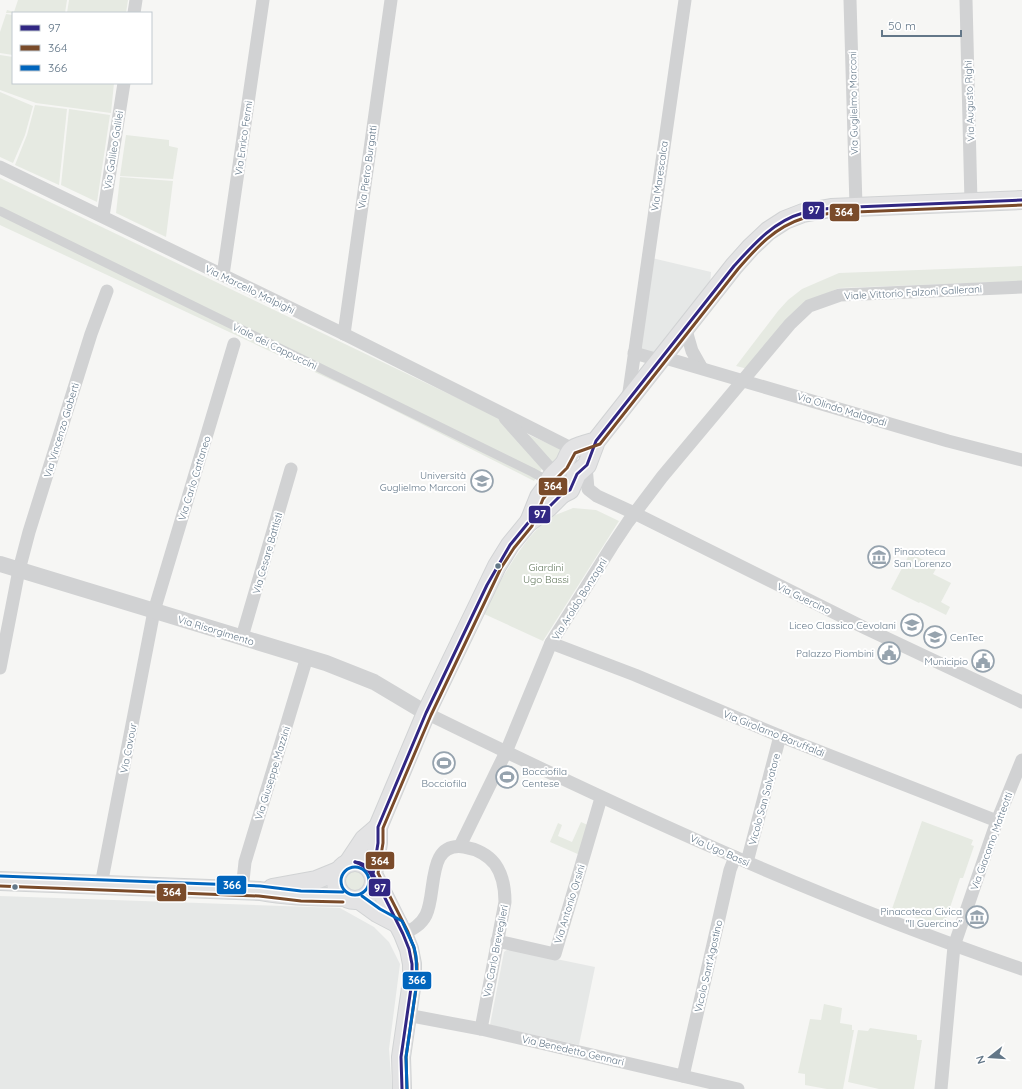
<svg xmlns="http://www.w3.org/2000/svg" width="1022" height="1089" font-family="Quicksand,sans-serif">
	<rect width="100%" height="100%" fill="#f6f6f4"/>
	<g fill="#e6e8e7">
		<path d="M652 258 711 272 710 286 656 353 637 349Z"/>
		<path d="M0 896 340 908 374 927 389 942 400 964 389 1049 392 1089H0Z"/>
		<path d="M508 949 595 967 579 1045 490 1025 504 952Z"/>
	</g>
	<g fill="#e6eae2">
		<path d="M18 0H67L65 13H6L7 10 14 12Z"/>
		<path d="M69 0H128L126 13H67Z"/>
		<path d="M6 14 13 15V55L0 53V32Z"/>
		<path d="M0 55 13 57V83H114L111 113 36 103 0 90Z"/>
		<path d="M0 92 33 106 25 135 13 163 0 157Z"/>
		<path d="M35 105 67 109 59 185 15 165 27 135Z"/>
		<path d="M69 109 110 115 97 202 61 185Z"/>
		<path d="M126 135 169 140V146L178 148 173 179 120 176Z"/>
		<path d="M120 177 173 181 166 237 116 213Z"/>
		<path d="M0 178 503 420 543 467 534 481 364 395 0 225Z"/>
		<path d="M1022 266V281L839 288 802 304 748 369 736 366 778 311 788 300 802 289 839 273Z"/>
		<path d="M520 431 561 449 556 461 551 464Z"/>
		<path d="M573 508 596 510 619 521 543 641 482 613C500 583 524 534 553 516 559 513 567 511 573 508Z"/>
		<path d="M910 553 937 567 933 574 951 583 941 602 950 607 946 615 920 602 919 603 891 589Z"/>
		<path d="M505 769 514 773 509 785 499 781Z"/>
		<path d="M922 821 973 840 971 845 974 846 963 878H960L943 928 892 909Z"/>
		<path d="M581 822 590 826 580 855 550 842 558 823 562 825 558 836 572 842Z"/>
		<circle cx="355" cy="880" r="11"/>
		<path d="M824 1004 842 1008 840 1023 852 1025V1030H854L843 1089H827L805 1085V1074L798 1073 810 1019 821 1020Z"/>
		<path d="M870 1028 917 1035V1040H922L914 1089H879L848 1082 858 1030 868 1031Z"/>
	</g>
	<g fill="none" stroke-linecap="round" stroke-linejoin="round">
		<g stroke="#d1d3d4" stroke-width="20">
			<g id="secondary">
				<path d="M596 441C591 443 574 447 572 450 568 453 567 460 564 464 557 473 541 479 554 492L562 494 570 490 577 474 587 465 596 441 734 266 751 247 768 231 785 220 803 213 831 208 1022 200"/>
				<path d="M529 522 539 497 550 482"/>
				<circle cx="355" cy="881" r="19"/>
				<path d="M348 863 364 839 378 827"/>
				<path d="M0 881 260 891C287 896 315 897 343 897"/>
				<path d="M272 888 316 880 338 871"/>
				<path d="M359 900 377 913 398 924"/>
				<path d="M402 1089 401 1057 412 981V964L409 949 403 934 373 874 378 843V827L426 713 497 566 510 545 528 523 549 507 562 494"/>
			</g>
		</g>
		<path stroke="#d1d2d3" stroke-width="9" d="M0 211 532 472 550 482"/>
		<g stroke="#d1d2d3" stroke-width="13">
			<path d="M850 0 856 206"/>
			<path d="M966 0 971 202"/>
			<path d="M134 13 136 0"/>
			<path d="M0 167 344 334 573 449"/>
			<path d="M103 216 124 83"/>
			<path d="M223 275 263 0"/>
			<path d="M685 327 692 351 701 367"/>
			<path d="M344 334 391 0"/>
			<path d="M634 353 659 360"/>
			<path d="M662 357 948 441 1022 460"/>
			<path d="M628 399 685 0"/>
			<path d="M505 418 554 473"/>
			<path d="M586 466 588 489 597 496 634 513 865 628 1022 702"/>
			<path d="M242 637 291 469"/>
			<path d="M551 643 635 675 780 736 997 821"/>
			<path d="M0 668 19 570 29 532 91 334 107 291"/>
			<path d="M426 713C620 808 817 899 1022 969"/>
			<path d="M460 846 506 752 551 643 612 546 628 522 662 477 790 324 809 306 840 295 1022 287"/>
			<path d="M747 862 780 736"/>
			<path d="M101 885 154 611 234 344"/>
			<path d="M242 890 245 862 307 657"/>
			<path d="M403 934C413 929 421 925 426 915 437 893 426 841 464 847 476 849 487 854 495 864 503 875 505 888 505 902L481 1029"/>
			<path d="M497 941 555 954 601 798"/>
			<path d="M407 1015 481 1029 738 1089"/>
			<path d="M683 1076 730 870 735 857"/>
			<path d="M941 1089 954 946 997 821 1022 760"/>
		</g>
		<path stroke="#d1d2d3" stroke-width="16" d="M0 564 326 663 374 682 426 713"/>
		<use href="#secondary" stroke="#e3e3e4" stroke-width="18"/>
		<g stroke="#fff" stroke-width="6">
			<g id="bus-1">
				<path d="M355 862C367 866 373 873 374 885"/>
				<path d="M355 862C368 863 374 873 374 885"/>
				<path d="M402 1089 401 1057 412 981V964L409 949 403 934 373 874 378 843V827L426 713 487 585 510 545 528 523 549 507 562 494 570 490 577 474 587 465 596 441 734 266C754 244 774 221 803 213 812 210 822 210 831 208L1022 200"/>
			</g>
		</g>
		<g stroke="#fff" stroke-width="6">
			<g id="bus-2">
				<path d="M0 886 259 896 301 901 343 902"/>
				<path d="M407 1089 406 1057 417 982V964L414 948 408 932 378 873 383 843V828L431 715 501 568 514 548 532 526 543 499 554 485 556 479 567 468 575 453 600 444 738 269C757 247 775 227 804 218 813 215 822 215 832 213L1022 205"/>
			</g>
		</g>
		<g stroke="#fff" stroke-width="6">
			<g id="bus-3">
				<circle cx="355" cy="881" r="14"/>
				<path d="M0 876 260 886 301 891 343 892"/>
				<path d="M362 896 380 909 402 921 414 947 416 956 417 981 406 1057 407 1089"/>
			</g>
		</g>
		<use href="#bus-1" stroke="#312783" stroke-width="3"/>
		<use href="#bus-2" stroke="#7a4b2a" stroke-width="3"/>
		<use href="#bus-3" stroke="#0065bd" stroke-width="3"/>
	</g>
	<defs>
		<g id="university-ring" transform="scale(1.15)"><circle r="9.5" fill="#fff" stroke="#96a3ae" stroke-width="1.5"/><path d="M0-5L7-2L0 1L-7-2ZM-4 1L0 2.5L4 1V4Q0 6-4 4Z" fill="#96a3ae"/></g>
		<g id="museum-ring" transform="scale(1.15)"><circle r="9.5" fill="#fff" stroke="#96a3ae" stroke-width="1.5"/><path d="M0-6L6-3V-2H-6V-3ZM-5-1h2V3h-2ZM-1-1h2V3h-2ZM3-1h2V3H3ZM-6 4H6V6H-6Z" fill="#96a3ae"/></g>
		<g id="school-ring" transform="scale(1.15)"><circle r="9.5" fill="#fff" stroke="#96a3ae" stroke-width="1.5"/><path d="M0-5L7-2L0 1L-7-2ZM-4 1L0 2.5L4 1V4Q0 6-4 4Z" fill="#96a3ae"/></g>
		<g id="civic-ring" transform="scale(1.15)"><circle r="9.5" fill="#fff" stroke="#96a3ae" stroke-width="1.5"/><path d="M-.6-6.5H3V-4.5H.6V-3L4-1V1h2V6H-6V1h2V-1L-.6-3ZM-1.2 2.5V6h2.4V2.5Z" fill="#96a3ae"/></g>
		<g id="stadium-ring" transform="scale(1.15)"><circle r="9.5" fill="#fff" stroke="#96a3ae" stroke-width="1.5"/><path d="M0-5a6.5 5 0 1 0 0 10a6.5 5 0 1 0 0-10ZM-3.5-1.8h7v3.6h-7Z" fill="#96a3ae"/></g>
	</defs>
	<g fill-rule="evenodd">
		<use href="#university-ring" x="482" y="481"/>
		<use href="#museum-ring" x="879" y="557"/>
		<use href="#school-ring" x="912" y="625"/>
		<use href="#university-ring" x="935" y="637"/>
		<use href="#civic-ring" x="889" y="653"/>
		<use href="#civic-ring" x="983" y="661"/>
		<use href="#stadium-ring" x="444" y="763"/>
		<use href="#stadium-ring" x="507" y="777"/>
		<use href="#museum-ring" x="977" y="917"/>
	</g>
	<g fill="#637788" stroke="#fff" stroke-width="1.5">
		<circle cx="498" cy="566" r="3.5"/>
		<circle cx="15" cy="887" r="3.5"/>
	</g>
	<g text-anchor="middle" stroke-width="4" stroke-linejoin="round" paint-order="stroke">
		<g font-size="10" fill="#637788" stroke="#fff">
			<text transform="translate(969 101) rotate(-92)" y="4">Via Augusto Righi</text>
			<text transform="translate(853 103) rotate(-91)" y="4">Via Guglielmo Marconi</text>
			<text transform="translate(243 138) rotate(-82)" y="4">Via Enrico Fermi</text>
			<text transform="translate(113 150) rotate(-81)" y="4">Via Galileo Galilei</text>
			<text transform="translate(367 167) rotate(-82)" y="4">Via Pietro Burgatti</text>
			<text transform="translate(659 176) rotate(-82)" y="4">Via Marescalca</text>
			<text transform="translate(250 289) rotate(26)" y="4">Via Marcello Malpighi</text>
			<text transform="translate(913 292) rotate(-3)" y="4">Viale Vittorio Falzoni Gallerani</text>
			<text transform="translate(275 346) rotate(26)" y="4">Viale dei Cappuccini</text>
			<text transform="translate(842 409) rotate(17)" y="4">Via Olindo Malagodi</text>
			<text transform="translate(61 430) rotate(-73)" y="4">Via Vincenzo Gioberti</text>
			<text transform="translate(194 478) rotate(-73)" y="4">Via Carlo Cattaneo</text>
			<text transform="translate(267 553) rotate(-74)" y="4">Via Cesare Battisti</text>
			<text transform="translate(804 598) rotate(26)" y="4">Via Guercino</text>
			<text transform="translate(579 599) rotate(-58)" y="4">Via Aroldo Bonzagni</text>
			<text transform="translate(216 630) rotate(17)" y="4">Via Risorgimento</text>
			<text transform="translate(774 733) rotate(22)" y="4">Via Girolamo Baruffaldi</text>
			<text transform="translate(128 748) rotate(-79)" y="4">Via Cavour</text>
			<text transform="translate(272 773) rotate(-73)" y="4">Via Giuseppe Mazzini</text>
			<text transform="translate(764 799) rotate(-75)" y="4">Vicolo San Salvatore</text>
			<text transform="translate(991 841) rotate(-70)" y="4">Via Giacomo Matteotti</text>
			<text transform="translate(720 850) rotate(24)" y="4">Via Ugo Bassi</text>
			<text transform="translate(569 904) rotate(-73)" y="4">Via Antonio Orsini</text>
			<text transform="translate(495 951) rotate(-79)" y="4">Via Carlo Breveglieri</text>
			<text transform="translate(708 966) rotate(-77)" y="4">Vicolo Sant'Agostino</text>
			<text transform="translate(573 1050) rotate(13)" y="4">Via Benedetto Gennari</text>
		</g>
		<g font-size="10" fill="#637788" stroke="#fff" text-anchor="end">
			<text x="466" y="479">Università<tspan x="466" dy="12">Guglielmo Marconi</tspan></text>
			<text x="894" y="555" text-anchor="start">Pinacoteca<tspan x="894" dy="12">San Lorenzo</tspan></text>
			<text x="896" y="629">Liceo Classico Cevolani</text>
			<text x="950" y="641" text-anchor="start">CenTec</text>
			<text x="874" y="657">Palazzo Piombini</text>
			<text x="968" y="665">Municipio</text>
			<text x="522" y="775" text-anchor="start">Bocciofila<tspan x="522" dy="12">Centese</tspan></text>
			<text x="444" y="787" text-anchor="middle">Bocciofila</text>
			<text x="962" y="915">Pinacoteca Civica<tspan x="962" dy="12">"Il Guercino"</tspan></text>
		</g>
		<g font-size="10" fill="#64795e" stroke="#fff">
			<text x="546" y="571">Giardini<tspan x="546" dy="12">Ugo Bassi</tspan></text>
		</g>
	</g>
	<g stroke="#fff" stroke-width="1.5">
		<rect x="802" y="201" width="23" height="19" rx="4" fill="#312783"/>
		<rect x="829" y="203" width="31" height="19" rx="4" fill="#7a4b2a"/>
		<rect x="538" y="477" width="30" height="19" rx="4" fill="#7a4b2a"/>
		<rect x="528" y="505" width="23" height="19" rx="4" fill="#312783"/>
		<rect x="365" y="851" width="30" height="19" rx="4" fill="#7a4b2a"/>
		<rect x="216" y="875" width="31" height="20" rx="4" fill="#0065bd"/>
		<rect x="368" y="878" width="23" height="19" rx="4" fill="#312783"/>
		<rect x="156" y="883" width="31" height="19" rx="4" fill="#7a4b2a"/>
		<rect x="402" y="971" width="30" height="19" rx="4" fill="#0065bd"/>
	</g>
	<g font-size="11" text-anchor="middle" font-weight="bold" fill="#fff">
		<text x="814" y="214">97</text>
		<text x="844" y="216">364</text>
		<text x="553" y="490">364</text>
		<text x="540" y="518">97</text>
		<text x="380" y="865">364</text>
		<text x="232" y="889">366</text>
		<text x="380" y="892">97</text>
		<text x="172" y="896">364</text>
		<text x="417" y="984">366</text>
	</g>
	<rect x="12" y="12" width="140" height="72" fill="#ffffff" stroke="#c1c9cf"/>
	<rect x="20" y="25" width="20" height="6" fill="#312783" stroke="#c1c9cf"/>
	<text x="48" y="32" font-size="12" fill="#637788">97</text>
	<rect x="20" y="45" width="20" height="6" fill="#7a4b2a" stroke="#c1c9cf"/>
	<text x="48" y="52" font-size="12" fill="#637788">364</text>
	<rect x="20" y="65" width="20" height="6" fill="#0065bd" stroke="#c1c9cf"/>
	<text x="48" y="72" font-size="12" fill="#637788">366</text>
	<g transform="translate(990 1057) rotate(253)" stroke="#ffffff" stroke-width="3" paint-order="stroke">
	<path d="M0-3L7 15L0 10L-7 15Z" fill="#637788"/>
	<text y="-6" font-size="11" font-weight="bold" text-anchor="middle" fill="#637788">N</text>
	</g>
	<path d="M882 30v6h79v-6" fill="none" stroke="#637788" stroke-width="2"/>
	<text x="888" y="30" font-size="12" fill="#637788" stroke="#ffffff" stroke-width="3" paint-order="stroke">50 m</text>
</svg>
